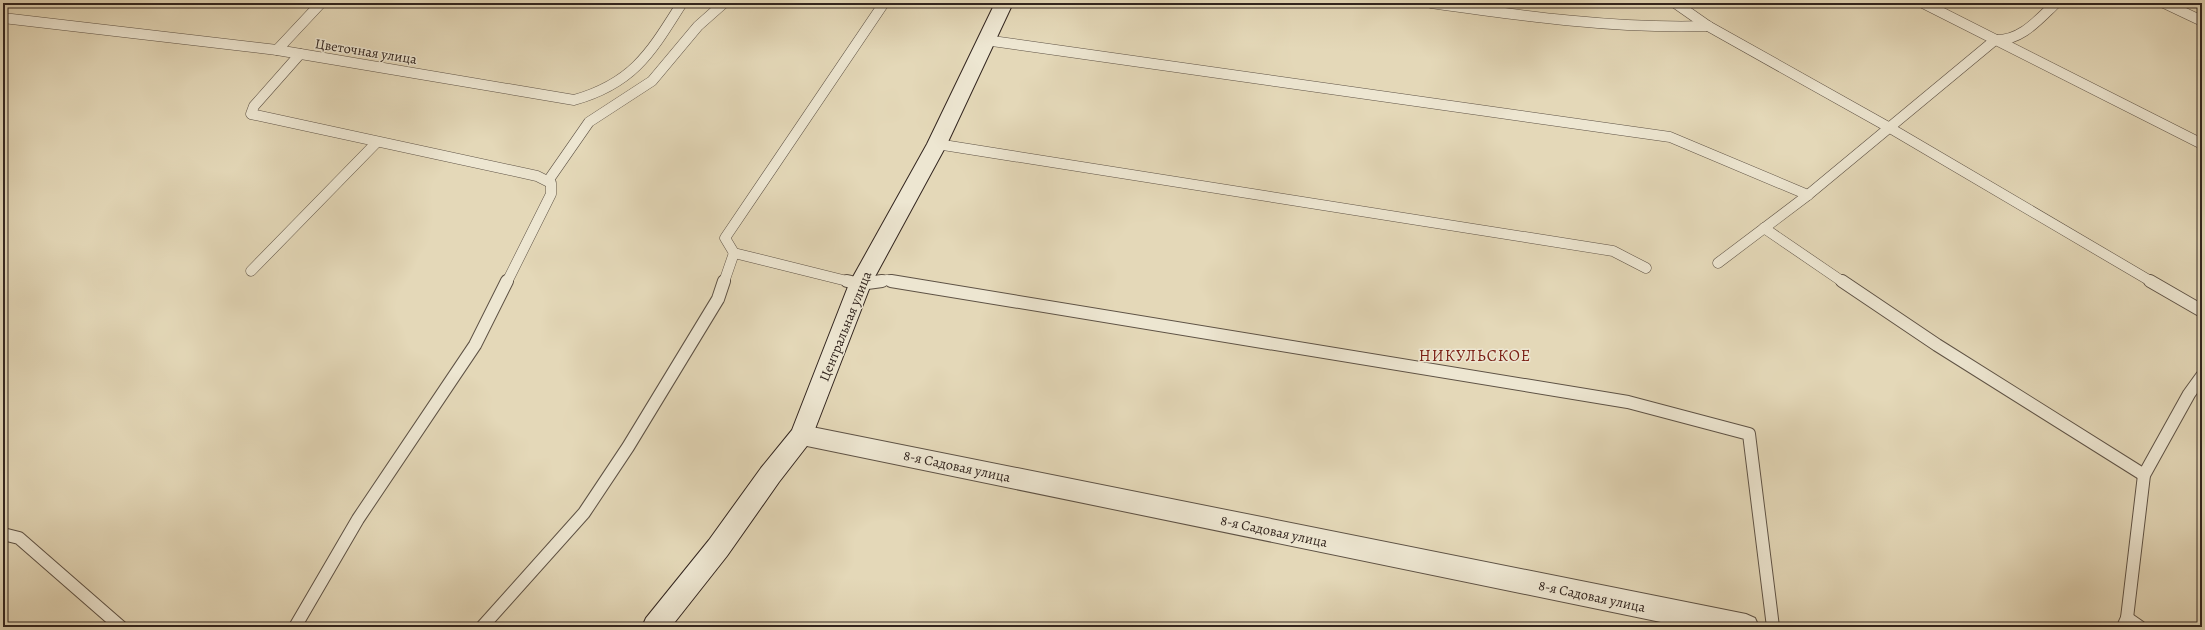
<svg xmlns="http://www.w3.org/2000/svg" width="2205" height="630" font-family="Alegreya,serif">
	<rect width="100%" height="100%" fill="#e4d8b8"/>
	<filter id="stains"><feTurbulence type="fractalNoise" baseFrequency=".005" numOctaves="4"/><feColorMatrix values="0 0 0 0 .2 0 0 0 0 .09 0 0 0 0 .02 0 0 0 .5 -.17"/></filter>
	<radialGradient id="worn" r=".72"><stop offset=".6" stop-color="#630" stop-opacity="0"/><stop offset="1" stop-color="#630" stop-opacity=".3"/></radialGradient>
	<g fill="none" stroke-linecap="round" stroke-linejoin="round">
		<g stroke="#5e5245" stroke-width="11">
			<g id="lane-far1">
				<path d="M1431 3C1523 16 1615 29 1708 26"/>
				<path d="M1675 3 1708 26 1890 128 2152 282"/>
				<path d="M1923 3 2202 144"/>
				<path d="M2164 3 2202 21"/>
				<path d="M3 18 277 50 574 100C634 83 651 52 682 3"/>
				<path d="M985 40 1670 137 1808 195"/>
				<path d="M277 50 321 3"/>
				<path d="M300 54 254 106 251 114 537 176 551 183V194L507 282"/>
				<path d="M937 144 1613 251 1646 268"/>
				<path d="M548 181 589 122 652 81 698 26 724 3"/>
				<path d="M1764 228 1843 282"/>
				<path d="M1718 263 1808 195 1995 40C2021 41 2038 20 2056 3"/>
				<path d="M251 271 377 142"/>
				<path d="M724 282 734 253"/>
				<path d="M851 282 734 253 725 238 884 3"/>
				<path d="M876 282 887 280 897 282"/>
			</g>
		</g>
		<g stroke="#5e5245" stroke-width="14">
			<g id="lane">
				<path d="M847 281 860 284 882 281"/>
				<path d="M891 281 1628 402 1749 434 1773 627"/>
				<path d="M1842 281 1937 345 2144 475"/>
				<path d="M2150 281 2202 311"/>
				<path d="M3 534 19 538 121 627"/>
				<path d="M2127 618 2140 627"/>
				<path d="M295 627 358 519 475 345 507 281"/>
				<path d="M482 627 584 513 628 447 718 299 724 281"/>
				<path d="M2123 627 2127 618 2144 475 2189 394 2202 376"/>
			</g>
		</g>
		<g stroke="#5e5245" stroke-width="2">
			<path id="street" d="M802 425 1746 614 1755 618 1759 627H1685L802 445 794 442 790 435 794 428Z"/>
		</g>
		<g stroke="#32251f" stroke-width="2">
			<path id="secondary" d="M995 3H1013L947 144 871 284 810 442 779 482 727 556 671 627H642L646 618 709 540 761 468 792 430 849 284 927 144Z"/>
		</g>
		<use href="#lane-far1" stroke="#ede6d1" stroke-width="10"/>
		<use href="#lane" stroke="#ede6d1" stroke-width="12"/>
		<use href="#street" fill="#ede6d1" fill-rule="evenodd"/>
		<use href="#secondary" fill="#ede6d1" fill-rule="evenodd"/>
	</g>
	<g text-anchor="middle" stroke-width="3" stroke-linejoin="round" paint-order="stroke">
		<g font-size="14" fill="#32251f" stroke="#ede6d1">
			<text transform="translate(366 51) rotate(9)" y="5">Цветочная улица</text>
			<text transform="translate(845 326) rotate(-68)" y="5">Центральная улица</text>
			<text transform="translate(957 466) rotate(12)" y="5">8-я Садовая улица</text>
			<text transform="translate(1274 531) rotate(12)" y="5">8-я Садовая улица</text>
			<text transform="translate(1592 596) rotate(12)" y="5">8-я Садовая улица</text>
		</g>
		<g font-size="16" letter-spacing="1" fill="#7a1f14" stroke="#ede6d1">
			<text x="1475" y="361">НИКУЛЬСКОЕ</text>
		</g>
	</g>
	<rect width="2205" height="630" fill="none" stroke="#e4d8b8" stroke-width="16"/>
	<rect x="4" y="4" width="2197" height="622" fill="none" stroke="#32251f" stroke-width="2"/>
	<rect x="8" y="8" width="2189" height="614" fill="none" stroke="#32251f"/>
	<rect width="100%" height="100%" filter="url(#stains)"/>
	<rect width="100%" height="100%" fill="url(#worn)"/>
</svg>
